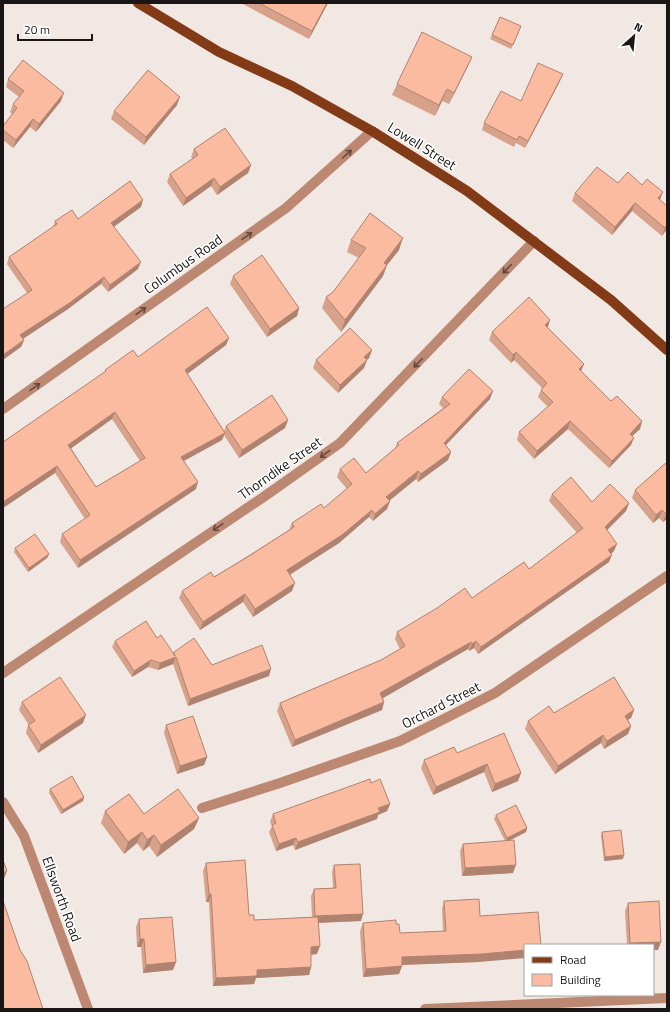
<svg xmlns="http://www.w3.org/2000/svg" width="670" height="1012" font-family="'Titillium Web',sans-serif">
	<rect width="100%" height="100%" fill="#f2e8e3"/>
	<g fill="none" stroke-linecap="round" stroke-linejoin="round">
		<g stroke="#bd8872" stroke-width="10">
			<path d="M3 409 286 208 372 131"/>
			<path d="M3 673 265 496 340 443 534 241"/>
			<path d="M3 802 24 836 88 1009"/>
			<path d="M202 808 280 783 400 741 444 719 495 693 667 576"/>
			<path d="M425 1009 667 998"/>
		</g>
		<path stroke="#833a17" stroke-width="10" d="M138 3 219 52 292 86 372 131 467 191 611 300 667 350"/>
	</g>
	<g fill="#d7a18a" fill-rule="evenodd">
		<path d="M241 3H328L309 39Z"/>
		<path d="M521 26 511 49 490 39 492 35Z"/>
		<path d="M472 57 467 68 449 104 442 101 435 116 392 95 397 84Z"/>
		<path d="M8 79 61 101 36 132 30 127 13 148 3 140V126L12 114 10 112 13 104 19 97 6 87Z"/>
		<path d="M560 81 525 148 516 143 514 147 482 130 484 123 521 101Z"/>
		<path d="M177 105 144 145 111 119 114 111Z"/>
		<path d="M194 149 251 165 248 173 217 195 211 186 183 206 167 182 170 174 193 159 191 157Z"/>
		<path d="M618 183 660 200 667 229 662 236 632 211 612 235 572 201 575 193Z"/>
		<path d="M141 207 114 227 138 269 108 292 101 284 68 309 23 339 24 340 21 347 27 293 7 264 9 257 53 227 55 221 78 219Z"/>
		<path d="M351 240 399 250 387 265 383 276 341 332 322 308 326 297 333 292 359 258 347 252Z"/>
		<path d="M233 276 299 308 297 316 267 337 230 284Z"/>
		<path d="M547 327 584 364 581 371 611 401 642 421 640 429 632 436 631 445 609 468 568 429 534 459 517 440 519 432 548 407 538 397 541 390 542 388 514 360 511 363 489 340 492 332Z"/>
		<path d="M229 338 226 345 187 374 224 431 226 426 288 420 285 428 239 458 224 435 222 440 184 461 196 489 78 568 60 542 62 534 85 519 55 473 3 508V442L105 372V370L138 357ZM112 419 140 461 96 487 71 448Z"/>
		<path d="M372 350 369 358 367 360 364 368 338 393 313 368 316 360Z"/>
		<path d="M442 397 490 399 446 445 451 452 448 460 418 482 416 479 389 501H390L387 509 373 521 369 517 339 543 290 575 292 591 253 617 243 602 200 630 179 598 182 591 214 577 289 530 292 523 324 508 347 489 337 477 340 469 366 473 395 449 397 443 443 408 439 404Z"/>
		<path d="M667 462V519L663 522 659 518 653 523 632 498 635 490Z"/>
		<path d="M552 494 592 502 629 503 626 511 607 530 614 551 611 554 609 562 478 654 474 648 469 651 468 649 383 698 384 702 382 710 292 747 277 711 280 703 381 660 400 649 395 639 397 632 472 598 529 569 577 533 549 501Z"/>
		<path d="M15 548 49 554 47 558 28 572 14 552Z"/>
		<path d="M157 638 173 653 174 652 212 665 269 676 188 706 173 664 158 670 148 667 132 677 112 647 115 641Z"/>
		<path d="M22 702 83 723 38 753 26 733 28 725H29L19 710Z"/>
		<path d="M634 710 631 718 628 720 631 726 628 734 604 749 601 743 555 774 525 729 528 721 554 713Z"/>
		<path d="M166 725 207 757 204 765 177 774 164 733Z"/>
		<path d="M457 753 521 773 518 781 492 792 484 772 433 795 421 768 424 760Z"/>
		<path d="M371 783 390 804 387 811 378 815 377 819 295 850 293 845 276 851 269 832 272 826 270 822 273 814Z"/>
		<path d="M50 789 84 797 83 801 61 814 49 793Z"/>
		<path d="M105 811 144 814 199 818 194 829 157 857 149 846 143 851 137 843 124 854 101 823Z"/>
		<path d="M496 815 527 828 526 832 509 841 513 873 462 876 460 851 463 844 505 841 494 819Z"/>
		<path d="M602 832 623 859 604 861 601 836Z"/>
		<path d="M206 863 249 915 254 920 312 917 311 896 314 889 333 888 332 872 334 865 361 921 319 923 317 954 311 955V967L309 975 256 978 254 984 213 986 209 902H206L203 871Z"/>
		<path d="M444 901 479 962 402 965 399 974 363 977 360 931 363 923 396 924 400 933 443 931 442 909Z"/>
		<path d="M628 903 658 950 653 945H627L625 911Z"/>
		<path d="M139 919 176 962 173 970 143 973 141 947H137L136 927Z"/>
	</g>
	<g fill="#af8370">
		<path d="M327 3H328L309 39 312 31Z"/>
		<path d="M472 57 467 68 449 104 454 93Z"/>
		<path d="M563 74 560 81 525 148 528 141Z"/>
		<path d="M447 89 442 101 435 116 439 105Z"/>
		<path d="M64 93 61 101 36 132 39 124Z"/>
		<path d="M180 97 177 105 144 145 146 137Z"/>
		<path d="M33 119 30 127 13 148 16 140Z"/>
		<path d="M251 165 248 173 217 195 220 187Z"/>
		<path d="M214 178 211 186 183 206 186 198Z"/>
		<path d="M663 192 660 200 658 198Z"/>
		<path d="M143 200 141 207 109 230 111 223Z"/>
		<path d="M635 203 632 211 612 235 615 227Z"/>
		<path d="M667 225V229L662 236 665 228Z"/>
		<path d="M403 238 399 250 387 265 383 276 341 332 345 320 384 263Z"/>
		<path d="M141 262 138 269 108 292 110 285Z"/>
		<path d="M104 277 101 284 68 309 18 342 20 335Z"/>
		<path d="M299 308 297 316 267 337 270 329Z"/>
		<path d="M550 320 548 327 542 332 545 325Z"/>
		<path d="M229 338 226 345 182 378 185 370Z"/>
		<path d="M24 340 21 347 3 360V355Z"/>
		<path d="M372 350 369 358 361 365 364 357Z"/>
		<path d="M516 352 514 360 511 363 513 355Z"/>
		<path d="M367 360 364 368 338 393 340 385Z"/>
		<path d="M584 364 581 371 579 369Z"/>
		<path d="M493 391 490 399 441 450 444 443Z"/>
		<path d="M115 412 112 419 66 452 68 445Z"/>
		<path d="M288 420 285 428 239 458 242 450Z"/>
		<path d="M570 421 568 429 534 459 537 451Z"/>
		<path d="M642 421 640 429 627 441 630 434Z"/>
		<path d="M225 433 222 440 178 464 181 457Z"/>
		<path d="M634 438 631 445 609 468 612 461Z"/>
		<path d="M451 452 448 460 418 482 421 474Z"/>
		<path d="M57 466 55 473 3 508V502Z"/>
		<path d="M418 471 416 479 384 505 386 497Z"/>
		<path d="M198 482 196 489 78 568 80 560Z"/>
		<path d="M390 501 387 509 373 521 375 514Z"/>
		<path d="M629 503 626 511 602 535 605 527Z"/>
		<path d="M372 510 369 517 339 543 284 578 287 570Z"/>
		<path d="M662 510 659 518 653 523 656 515Z"/>
		<path d="M666 514H667V519L663 522Z"/>
		<path d="M617 544 614 551 606 558 608 550Z"/>
		<path d="M49 554 47 558 28 572 29 568Z"/>
		<path d="M612 555 609 562 478 654 481 647Z"/>
		<path d="M295 583 292 591 253 617 255 609Z"/>
		<path d="M245 594 243 602 200 630 203 622Z"/>
		<path d="M476 641 474 648 469 651 472 644Z"/>
		<path d="M471 642 468 649 378 701 380 693Z"/>
		<path d="M176 657 173 664 158 670 160 663Z"/>
		<path d="M151 660 148 667 132 677 134 671Z"/>
		<path d="M271 669 269 676 188 706 190 699Z"/>
		<path d="M384 702 382 710 292 747 295 740Z"/>
		<path d="M634 710 631 718 622 723 625 716Z"/>
		<path d="M86 715 83 723 38 753 41 745Z"/>
		<path d="M631 726 628 734 604 749 607 741Z"/>
		<path d="M603 735 601 743 555 774 558 766Z"/>
		<path d="M207 757 204 765 177 774 180 766Z"/>
		<path d="M487 764 484 772 433 795 436 787Z"/>
		<path d="M521 773 518 781 492 792 495 784Z"/>
		<path d="M84 797 83 801 61 814 63 810Z"/>
		<path d="M390 804 387 811 378 815 377 819 295 850 298 842Z"/>
		<path d="M199 818 194 829 157 857 161 845Z"/>
		<path d="M527 828 526 832 506 842 507 838Z"/>
		<path d="M142 832 137 843 124 854 128 842Z"/>
		<path d="M154 835 149 846 143 851 147 840Z"/>
		<path d="M296 838 293 845 276 851 279 844Z"/>
		<path d="M624 855 623 859 604 861 605 857Z"/>
		<path d="M516 865 513 873 462 876 465 868Z"/>
		<path d="M7 871 4 879 3 880V873Z"/>
		<path d="M209 894H211L209 902H206Z"/>
		<path d="M363 914 361 921 312 923 315 916Z"/>
		<path d="M140 939H144L141 947H137Z"/>
		<path d="M661 942 658 950H653V945H629L630 943Z"/>
		<path d="M320 946 317 954 308 955 311 947Z"/>
		<path d="M525 950V958L479 962 399 965 402 957Z"/>
		<path d="M176 962 173 970 143 973 146 965Z"/>
		<path d="M402 966 399 974 363 977 366 969Z"/>
		<path d="M311 967 309 975 256 978 254 984 213 986 216 978 257 970Z"/>
	</g>
	<g fill="#fabba0" stroke="#af8370" fill-rule="evenodd">
		<path d="M259 3H327L312 31Z"/>
		<path d="M500 17 521 26 513 45 492 35Z"/>
		<path d="M422 32 472 57 454 93 447 89 439 105 397 84Z"/>
		<path d="M23 60 64 93 39 124 33 119 16 140 3 130V126L17 108 13 104 24 91 8 79Z"/>
		<path d="M538 63 563 74 528 141 519 136 517 140 484 123 501 91 521 101Z"/>
		<path d="M148 70 180 97 146 137 114 111Z"/>
		<path d="M225 128 251 165 220 187 214 178 186 198 170 174 198 155 194 149Z"/>
		<path d="M597 167 618 183 628 172 642 185 647 179 663 192 658 198 667 206V225L665 228 635 203 615 227 575 193Z"/>
		<path d="M130 181 143 200 111 223 141 262 110 285 104 277 71 302 20 335 24 340 3 355V309L32 290 9 257 57 224 55 221 72 210 78 219Z"/>
		<path d="M370 213 403 238 384 263 387 265 345 320 326 297 333 292 366 248 351 240Z"/>
		<path d="M262 255 299 308 270 329 233 276Z"/>
		<path d="M529 297 550 320 545 325 584 364 579 369 611 401 617 396 642 421 630 434 634 438 612 461 570 421 537 451 519 432 553 402 541 390 547 383 516 352 513 355 492 332Z"/>
		<path d="M207 307 229 338 185 370 225 433 181 457 198 482 80 560 62 534 90 515 57 466 3 502V442L106 371 105 370 133 350 138 357ZM115 412 145 458 96 487 68 445Z"/>
		<path d="M350 328 372 350 364 357 367 360 340 385 316 360Z"/>
		<path d="M469 369 493 391 444 443 451 452 421 474 418 471 386 497 390 501 375 514 372 510 342 535 287 570 295 583 255 609 245 594 203 622 182 591 211 572 214 577 249 556 294 527 292 523 321 504 324 508 352 484 340 469 354 458 366 473 399 445 397 443 450 404 442 397Z"/>
		<path d="M272 395 288 420 242 450 226 426Z"/>
		<path d="M667 462V514H666L662 510 656 515 635 490Z"/>
		<path d="M571 477 592 502 610 484 629 503 605 527 617 544 608 550 612 555 481 647 476 641 472 644 471 642 380 693 384 702 295 740 280 703 381 660 405 646 397 632 437 608 465 588 472 598 524 562 529 569 583 528 552 494Z"/>
		<path d="M35 534 49 554 29 568 15 548Z"/>
		<path d="M146 621 157 638 161 635 175 656 174 652 194 638 212 665 262 645 271 669 190 699 176 657 160 663 151 660 134 671 115 641Z"/>
		<path d="M60 677 86 715 41 745 28 725 35 721 22 702Z"/>
		<path d="M614 677 634 710 625 716 631 726 607 741 603 735 558 766 528 721 549 706 554 713Z"/>
		<path d="M193 716 207 757 180 766 166 725Z"/>
		<path d="M504 733 521 773 495 784 487 764 436 787 424 760 454 747 457 753Z"/>
		<path d="M72 776 84 797 63 810 50 789Z"/>
		<path d="M370 779 371 783 380 779 390 804 378 808 380 812 298 842 296 838 279 844 272 825 276 823 273 814Z"/>
		<path d="M178 789 199 818 161 845 154 835 147 840 142 832 128 842 105 811 129 794 144 814Z"/>
		<path d="M516 805 527 828 507 838 496 815Z"/>
		<path d="M621 830 624 855 605 857 602 832Z"/>
		<path d="M514 840 516 865 465 868 463 844Z"/>
		<path d="M3 860 7 871 3 873Z"/>
		<path d="M245 860 249 915H254V920L318 917 320 946 311 947V967L257 970V976L216 978 211 894H209L206 863Z"/>
		<path d="M360 864 363 914 315 916 314 889 336 888 334 865Z"/>
		<path d="M479 899 480 916 538 912 541 945H525V950L482 954 402 957V966L366 969 363 923 396 920V924H399L400 933 446 931 444 901Z"/>
		<path d="M3 901 20 950 27 961 43 1009H3Z"/>
		<path d="M659 901 661 942 630 943 628 903Z"/>
		<path d="M172 917 176 962 146 965 144 939H140L139 919Z"/>
	</g>
	<defs><path id="oneway-shaft" d="M-6 0H5M1.5-3L5.5 0L1.5 3" fill="none" stroke-width="1.6" stroke-linecap="round" stroke-linejoin="round"/></defs>
	<g stroke="#63493f">
		<use href="#oneway-shaft" transform="translate(347 154) rotate(-42)"/>
		<use href="#oneway-shaft" transform="translate(247 236) rotate(-35)"/>
		<use href="#oneway-shaft" transform="translate(507 269) rotate(134)"/>
		<use href="#oneway-shaft" transform="translate(141 311) rotate(-35)"/>
		<use href="#oneway-shaft" transform="translate(418 363) rotate(134)"/>
		<use href="#oneway-shaft" transform="translate(35 387) rotate(-35)"/>
		<use href="#oneway-shaft" transform="translate(325 454) rotate(144)"/>
		<use href="#oneway-shaft" transform="translate(218 527) rotate(146)"/>
	</g>
	<g text-anchor="middle" stroke-width="3" stroke-linejoin="round" paint-order="stroke">
		<g font-size="14" fill="#1a1615" stroke="#fff">
			<text transform="translate(422 146) rotate(32)" y="5">Lowell Street</text>
			<text transform="translate(183 264) rotate(-35)" y="5">Columbus Road</text>
			<text transform="translate(280 468) rotate(-35)" y="5">Thorndike Street</text>
			<text transform="translate(441 705) rotate(-27)" y="5">Orchard Street</text>
			<text transform="translate(62 899) rotate(70)" y="5">Ellsworth Road</text>
		</g>
	</g>
	<rect width="670" height="1012" fill="none" stroke="#1a1615" stroke-width="8"/>
	<rect x="524" y="944" width="130" height="52" fill="#ffffff" stroke="#a3a2a1"/>
	<rect x="532" y="957" width="20" height="6" fill="#833a17" stroke="#a3a2a1"/>
	<text x="560" y="964" font-size="12" fill="#1a1615">Road</text>
	<rect x="532" y="974" width="20" height="12" fill="#fabba0" stroke="#a3a2a1"/>
	<text x="560" y="984" font-size="12" fill="#1a1615">Building</text>
	<g transform="translate(634 36) rotate(27)" stroke="#ffffff" stroke-width="3" paint-order="stroke">
	<path d="M0-3L7 15L0 10L-7 15Z" fill="#1a1615"/>
	<text y="-6" font-size="11" font-weight="bold" text-anchor="middle" fill="#1a1615">N</text>
	</g>
	<path d="M18 34v6h74v-6" fill="none" stroke="#1a1615" stroke-width="2"/>
	<text x="24" y="34" font-size="12" fill="#1a1615" stroke="#ffffff" stroke-width="3" paint-order="stroke">20 m</text>
</svg>
